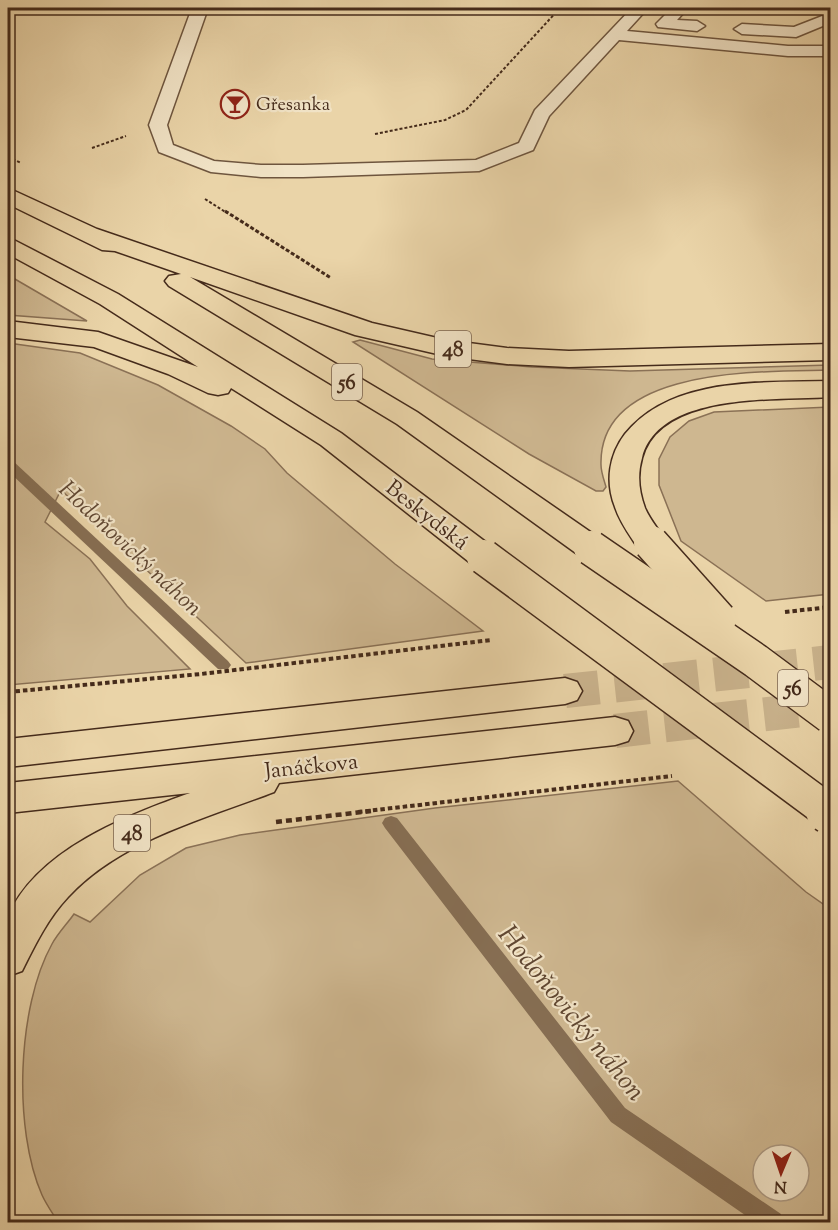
<svg xmlns="http://www.w3.org/2000/svg" width="838" height="1230" font-family="'Sorts Mill Goudy',serif">
	<rect width="100%" height="100%" fill="#ead4a8"/>
	<filter id="stains"><feTurbulence type="fractalNoise" baseFrequency=".00333" numOctaves="4"/><feColorMatrix values="0 0 0 0 .2 0 0 0 0 .09 0 0 0 0 .02 0 0 0 .5 -.17"/></filter>
	<radialGradient id="worn" r=".72"><stop offset=".6" stop-color="#630" stop-opacity="0"/><stop offset="1" stop-color="#630" stop-opacity=".3"/></radialGradient>
	<g fill="#ceb790" stroke="#8a7156" stroke-width="1.5" fill-rule="evenodd">
		<path d="M8 275 87 321 8 315Z"/>
		<path d="M360 340 432 359 532 367 630 371 830 365V370C765 372 598 365 601 465 601 472 604 480 606 487L603 491H596L529 454 353 342Z"/>
		<path d="M8 343 80 353 158 385 231 426 265 449 287 473 395 564 483 631 246 663 61 490 45 522 90 559 127 606 190 669 8 685Z"/>
		<path d="M830 407V594L766 601 681 541 659 485V459L670 437 689 421 714 412Z"/>
		<path d="M678 781 806 892 830 909V1222H58C53 1214 46 1204 42 1195 13 1129 17 1007 52 944 58 933 67 924 74 914L90 922 140 875 186 848 240 835 435 808ZM763 1155H799V1191H763Z"/>
	</g>
	<g fill="none" stroke-linecap="round" stroke-linejoin="round">
		<g fill="#866e53" fill-rule="evenodd">
			<path d="M8 460 13 461 228 661 231 665 228 669H218L8 471Z"/>
			<path d="M391 816 397 818 625 1108 781 1214 783 1222H755L611 1122 385 828 382 823 385 818Z"/>
		</g>
		<g stroke="#c9b28c" stroke-width="34" stroke-dasharray="34 16" stroke-linecap="butt">
			<path d="M565 691 830 662"/>
			<path d="M615 731 830 707"/>
		</g>
		<g stroke="#6e553e" stroke-width="3">
			<g id="lane">
				<path d="M192 8H208L167 125 173 145 214 161 261 165H303L476 160 519 143 535 110 632 8H648L627 31 788 46H830V56H788L619 40 549 116 533 150 479 171 303 177H261L211 172 159 152 149 125Z"/>
				<path d="M672 8H688L677 20 697 21 705 26 697 31 658 27 656 24Z"/>
				<path d="M830 13V23L796 37 742 34 734 29 742 24 794 27Z"/>
			</g>
		</g>
		<g stroke="#452b1b" stroke-width="3">
			<g id="primary">
				<path d="M8 188 97 229 372 323 446 340 507 348 569 351 830 344V360L569 367 507 364 446 356 355 335 190 277 417 412 602 540 607 548 602 556 591 559 580 556 397 424 169 286 165 281 169 276 181 274 115 251 102 250 8 204Z"/>
				<path d="M8 237 118 294 341 433 495 549 500 557 495 565 484 568 473 565 321 445 231 388 228 393 218 395 208 393 168 374 94 347 8 337V321L98 332 198 367 100 304 8 254Z"/>
				<path d="M830 381V397C778 401 659 391 642 458 637 475 639 492 645 508 650 520 660 531 667 543L662 551 651 554 640 551C631 537 620 523 615 507 605 482 609 455 625 434 672 376 762 383 830 381Z"/>
				<path d="M565 678 577 682 582 691 577 700 565 704 8 767V739Z"/>
				<path d="M615 717 628 721 633 731 628 741 615 745 279 783 274 792C204 819 121 840 68 897 48 918 35 945 22 971L8 976C8 961 3 929 8 917 36 850 128 815 190 793L8 813V783Z"/>
			</g>
		</g>
		<g stroke="#452b1b" stroke-width="2" stroke-dasharray="3 2" stroke-linecap="butt">
			<path d="M375 134 445 120 466 110 560 8"/>
			<path d="M92 148 126 136"/>
			<path d="M8 157 21 163"/>
			<path d="M205 199 227 213"/>
		</g>
		<path stroke="#452b1b" stroke-width="3" stroke-dasharray="4 2" stroke-linecap="butt" d="M225 211 331 278"/>
		<g stroke="#452b1b" stroke-width="4" stroke-dasharray="4.5 3" stroke-linecap="butt">
			<path d="M785 612 830 607"/>
			<path d="M8 692 201 674 491 640"/>
			<path d="M358 812 672 776"/>
		</g>
		<path stroke="#452b1b" stroke-width="4.5" stroke-dasharray="6 4" stroke-linecap="butt" d="M276 822 371 811"/>
		<use href="#lane" fill="#f1e3c6" fill-rule="evenodd"/>
		<use href="#primary" fill="#ead4a8" fill-rule="evenodd"/>
		<g stroke="#452b1b" stroke-width="37" stroke-linecap="butt">
			<g id="primary-bridge-far1">
				<path d="M651 543 719 619"/>
				<path d="M591 548 756 661 830 716"/>
				<path d="M484 557 829 812"/>
			</g>
		</g>
		<g stroke="#452b1b" stroke-width="45" stroke-linecap="butt">
			<path id="primary-bridge" d="M827 811 830 813"/>
		</g>
		<use href="#primary-bridge-far1" stroke="#ead4a8" stroke-width="34"/>
		<use href="#primary-bridge" stroke="#ead4a8" stroke-width="42"/>
	</g>
	<defs>
		<g id="bar-ring" transform="scale(1.5)"><circle r="9.5" fill="#f1e3c6" stroke="#8f2418" stroke-width="1.5"/><path d="M-6-5H6L.8 .8V4.5H3.5V6h-7V4.5H-.8V.8Z" fill="#8f2418"/></g>
	</defs>
	<g fill-rule="evenodd">
		<use href="#bar-ring" x="235" y="104"/>
	</g>
	<g text-anchor="middle" stroke-width="4.5" stroke-linejoin="round" paint-order="stroke">
		<g font-size="18" fill="#452b1b" stroke="#f1e3c6" text-anchor="start">
			<text x="256" y="110">Gřesanka</text>
		</g>
		<g fill="#f1e3c6" stroke="#79624e" stroke-width="1.5">
			<rect x="435" y="331" width="36" height="36" rx="4.5"/>
			<rect x="332" y="364" width="30" height="36" rx="4.5"/>
			<rect x="778" y="670" width="30" height="36" rx="4.5"/>
			<rect x="114" y="815" width="36" height="36" rx="4.5"/>
		</g>
		<g font-size="21" font-weight="bold" fill="#452b1b">
			<text x="453" y="356">48</text>
			<text x="347" y="389">56</text>
			<text x="793" y="695">56</text>
			<text x="132" y="840">48</text>
		</g>
		<g font-size="22" fill="#452b1b" stroke="#f1e3c6">
			<text transform="translate(428 514) rotate(38)" y="8">Beskydská</text>
			<text transform="translate(311 765) rotate(-6)" y="8">Janáčkova</text>
		</g>
		<g font-size="24" font-style="italic" fill="#604732" stroke="#f1e3c6">
			<text transform="translate(131 548) rotate(43)" y="8">Hodoňovický náhon</text>
		</g>
		<g font-size="28" font-style="italic" fill="#604732" stroke="#f1e3c6">
			<text transform="translate(573 1012) rotate(51)" y="10">Hodoňovický náhon</text>
		</g>
	</g>
	<rect width="838" height="1230" fill="none" stroke="#ead4a8" stroke-width="30"/>
	<rect x="9" y="9" width="820" height="1212" fill="none" stroke="#452b1b" stroke-width="3"/>
	<rect x="15" y="15" width="808" height="1200" fill="none" stroke="#452b1b" stroke-width="1.5"/>
	<g transform="translate(781 1173) rotate(182)"><circle r="28" fill="#f1e3c6" stroke="#ac9982" stroke-width="1.5"/>
	<path d="M0-4.5L10 22L0 15L-10 22Z" fill="#8f2418"/>
	<text y="-9" font-size="16" font-weight="bold" text-anchor="middle" fill="#452b1b">N</text>
	</g>
	<rect width="100%" height="100%" filter="url(#stains)"/>
	<rect width="100%" height="100%" fill="url(#worn)"/>
</svg>
